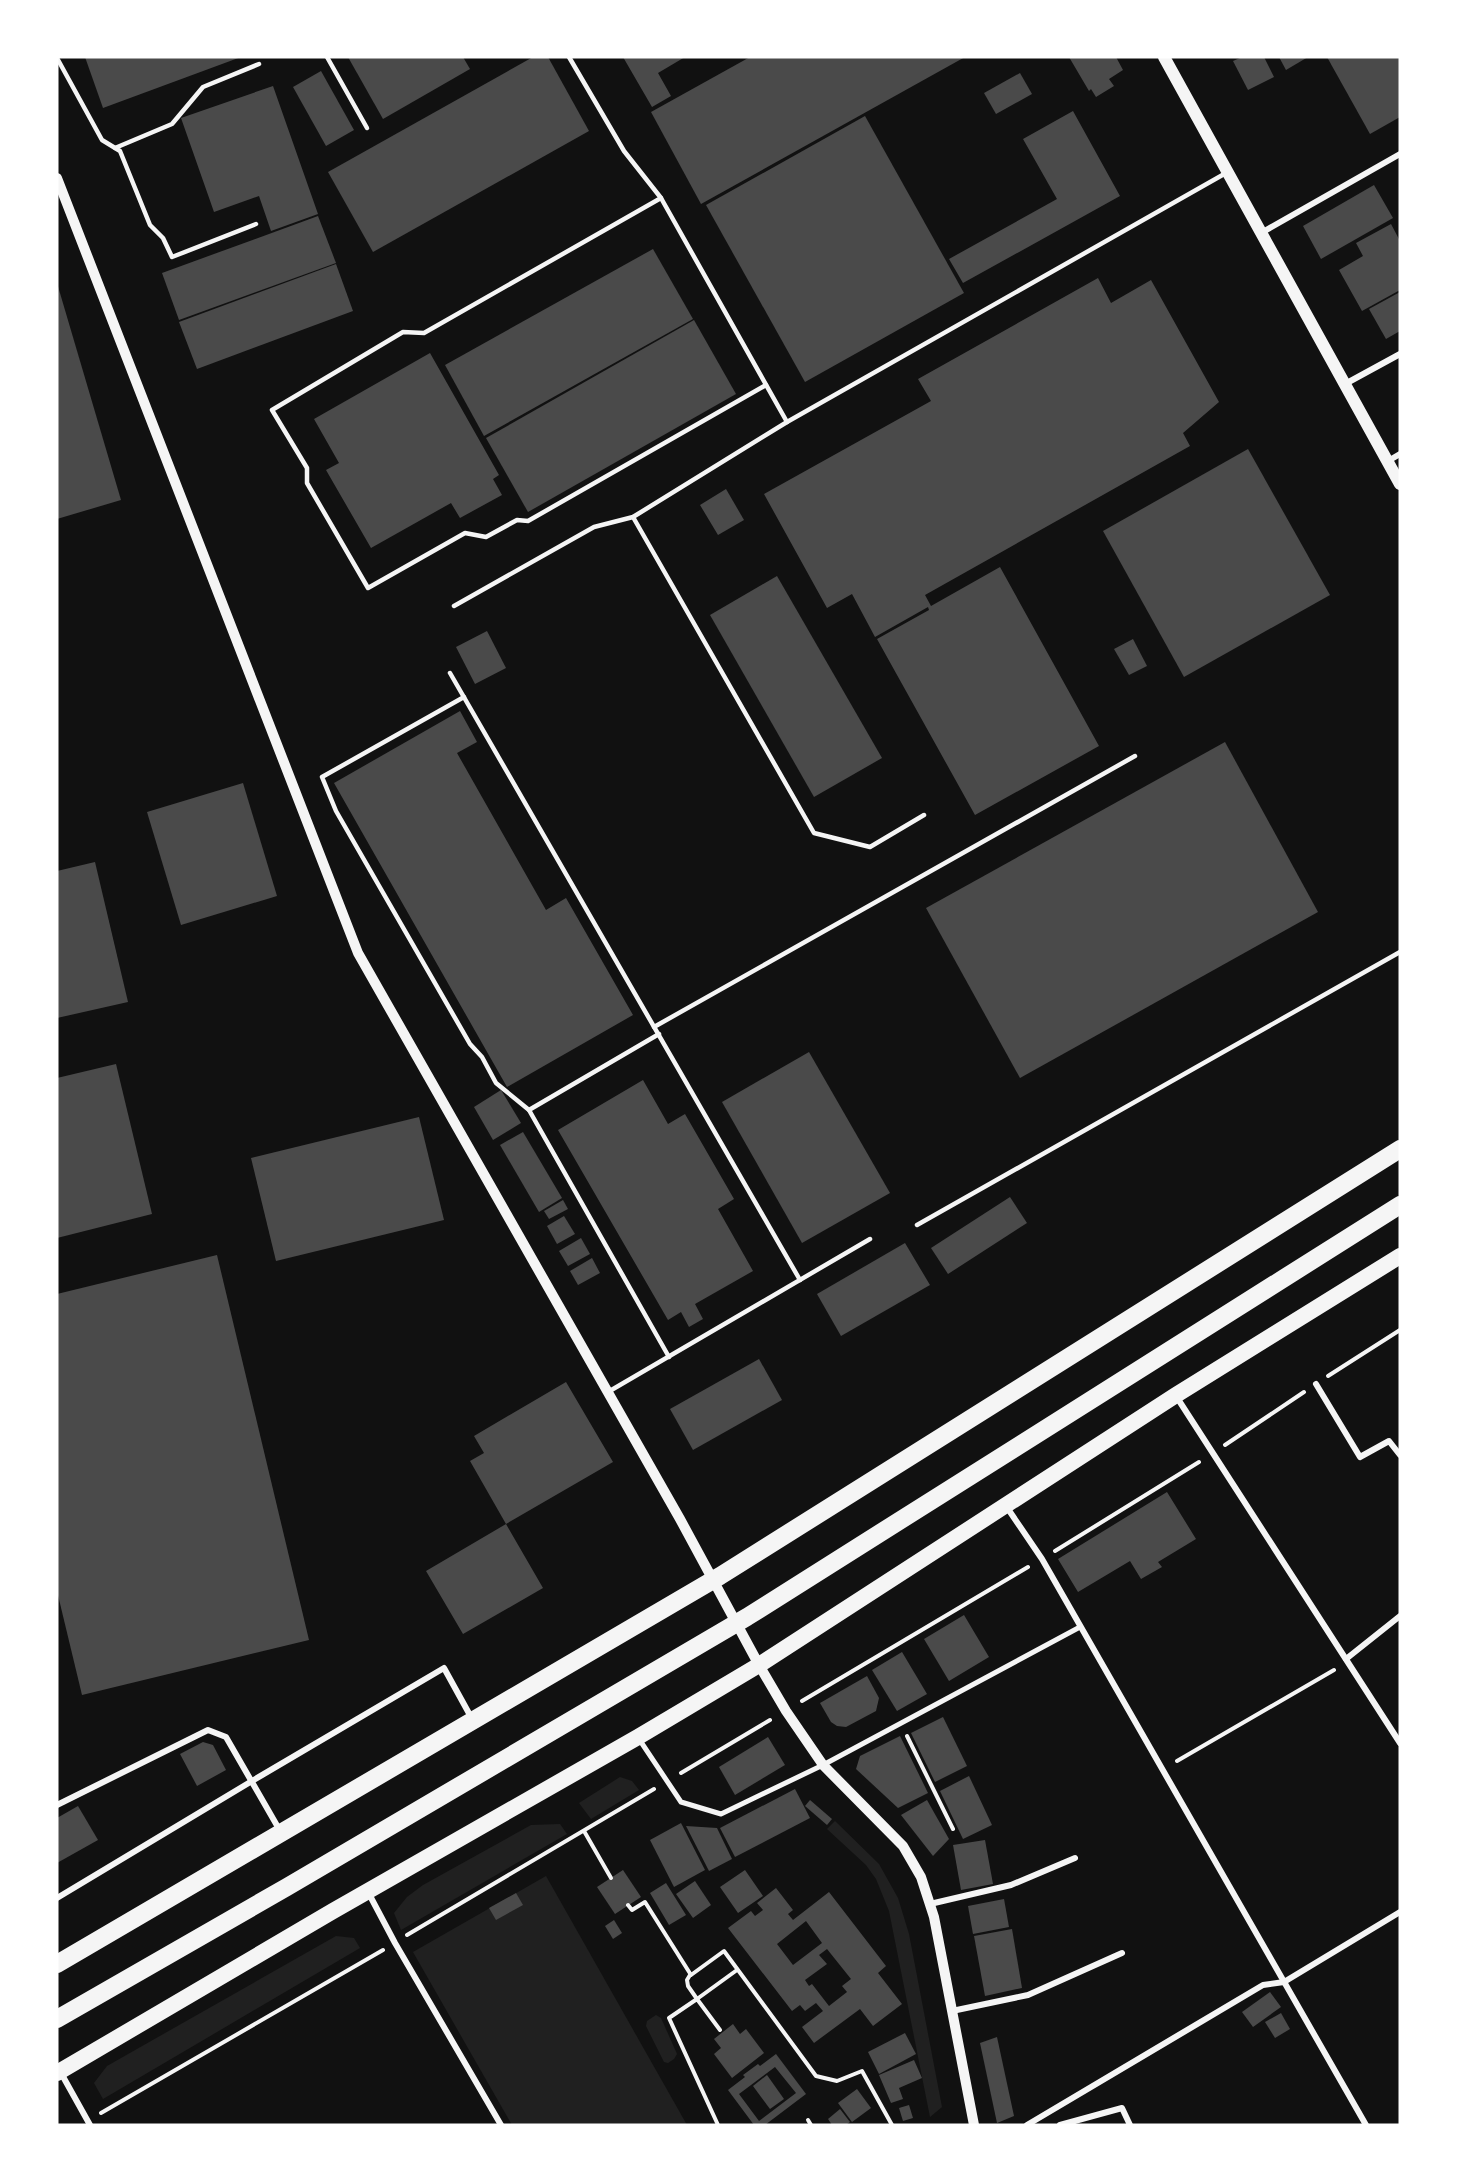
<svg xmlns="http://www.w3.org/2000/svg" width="1457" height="2182" font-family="Cabin,sans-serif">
	<rect width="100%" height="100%" fill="#111"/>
	<g fill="#202020">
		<path d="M620 1777 632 1781 639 1790 591 1819 579 1803Z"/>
		<path d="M835 1821 879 1864 898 1898 909 1934 942 2107 930 2117 889 1911 876 1879 866 1865 827 1829Z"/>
		<path d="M560 1824 567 1834 401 1930 394 1913 407 1897 423 1885 531 1825Z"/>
		<path d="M546 1876 687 2125H512L413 1952Z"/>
		<path d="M336 1936 354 1938 360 1948 103 2099 94 2083 107 2066Z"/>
		<path d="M656 2015 661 2018 677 2054 674 2059 668 2063 664 2062 646 2026 647 2021Z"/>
	</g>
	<g fill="#4a4a4a" fill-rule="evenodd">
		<path d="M85 57H241L103 108Z"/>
		<path d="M348 57H463L470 69 383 119Z"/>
		<path d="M533 57H548L589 131 373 252 328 172Z"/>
		<path d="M623 57H685L658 73 671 96 652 107Z"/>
		<path d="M750 57H965L701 204 651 112Z"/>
		<path d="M1069 57H1116L1123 70 1109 79 1114 86 1096 97 1091 89 1089 91Z"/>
		<path d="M1242 57H1264L1274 77 1248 90 1233 61Z"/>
		<path d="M1279 57H1308L1286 70Z"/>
		<path d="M1327 57H1400V117L1370 134Z"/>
		<path d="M321 71 354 130 326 146 293 87Z"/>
		<path d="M1020 73 1032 94 996 114 984 93Z"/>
		<path d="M273 86 318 214 271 231 259 196 214 212 181 118Z"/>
		<path d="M1073 111 1120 196 963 283 949 259 1057 199 1023 139Z"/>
		<path d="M865 116 964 293 805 382 706 205Z"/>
		<path d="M1374 185 1393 218 1321 259 1303 226Z"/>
		<path d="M318 216 336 263 179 320 162 273Z"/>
		<path d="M1391 224 1400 241V290L1362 311 1339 270 1363 256 1356 243Z"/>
		<path d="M653 249 693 319 484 436 445 365Z"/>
		<path d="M336 264 353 311 197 369 179 322Z"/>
		<path d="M1098 278 1111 303 1151 280 1219 402 1183 433 1190 446 925 595 931 606 1000 567 1099 746 975 815 877 639 929 610 928 607 875 637 852 594 827 608 764 494 931 401 918 379Z"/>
		<path d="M57 283 121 500 57 519Z"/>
		<path d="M1400 292V331L1386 339 1369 309Z"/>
		<path d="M694 320 736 394 528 512 486 438Z"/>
		<path d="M430 353 499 475 493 479 502 495 460 518 451 503 371 548 326 470 339 463 314 419Z"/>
		<path d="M1248 449 1330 595 1184 677 1103 531Z"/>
		<path d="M726 489 744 520 718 535 700 505Z"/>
		<path d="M777 576 882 758 814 797 710 615Z"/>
		<path d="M487 631 506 668 475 684 456 647Z"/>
		<path d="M1133 639 1147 666 1129 675 1114 649Z"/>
		<path d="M460 711 477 742 457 753 546 910 566 898 633 1015 507 1087 334 783Z"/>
		<path d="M1225 742 1318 912 1020 1078 926 908Z"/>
		<path d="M243 783 277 896 181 925 147 812Z"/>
		<path d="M95 862 128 1002 57 1018V871Z"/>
		<path d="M809 1052 890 1193 802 1243 722 1102Z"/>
		<path d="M116 1064 152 1214 57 1238V1078Z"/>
		<path d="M643 1080 668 1124 685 1114 734 1199 718 1209 753 1271 695 1304 703 1319 689 1327 681 1312 668 1320 558 1130Z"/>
		<path d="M501 1090 521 1123 493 1140 474 1107Z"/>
		<path d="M419 1117 444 1220 276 1261 251 1158Z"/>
		<path d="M523 1132 562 1198 539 1212 500 1145Z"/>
		<path d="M1010 1197 1027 1223 948 1274 931 1248Z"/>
		<path d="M563 1200 568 1209 549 1219 544 1211Z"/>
		<path d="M564 1216 575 1234 557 1244 547 1226Z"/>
		<path d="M581 1238 590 1254 568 1266 559 1251Z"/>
		<path d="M905 1243 930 1285 841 1336 817 1294Z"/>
		<path d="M217 1255 309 1640 82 1695 57 1591V1294Z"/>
		<path d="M592 1258 600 1273 578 1285 570 1271Z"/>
		<path d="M759 1359 782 1400 693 1450 670 1409Z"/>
		<path d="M566 1382 613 1462 506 1524 543 1588 463 1634 426 1571 506 1524 470 1461 484 1453 474 1436Z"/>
		<path d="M1167 1492 1196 1539 1158 1562 1162 1567 1141 1579 1130 1561 1078 1592 1058 1559Z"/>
		<path d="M964 1615 989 1657 949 1681 924 1639Z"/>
		<path d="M902 1652 927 1694 897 1711 872 1670Z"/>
		<path d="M867 1676 879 1698 876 1711 846 1727 837 1726 831 1722 820 1703Z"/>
		<path d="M943 1717 967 1766 935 1782 911 1733Z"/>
		<path d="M900 1736 928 1793 898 1808 856 1769 860 1756Z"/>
		<path d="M768 1737 785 1765 735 1795 719 1767Z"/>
		<path d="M203 1742 213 1745 226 1770 197 1786 180 1754Z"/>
		<path d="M969 1776 992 1825 963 1839 940 1791Z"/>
		<path d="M795 1789 810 1818 735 1857 720 1828Z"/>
		<path d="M810 1800 832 1819 827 1825 805 1806Z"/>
		<path d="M927 1800 949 1839 933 1856 901 1815Z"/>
		<path d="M78 1806 98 1840 57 1863V1818Z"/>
		<path d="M681 1823 705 1870 674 1887 650 1840Z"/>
		<path d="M686 1826 717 1828 732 1859 709 1871Z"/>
		<path d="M985 1840 993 1884 961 1890 953 1845Z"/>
		<path d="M623 1870 641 1897 615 1914 597 1887Z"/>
		<path d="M745 1870 763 1896 738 1913 720 1887Z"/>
		<path d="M695 1881 711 1905 693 1918 676 1894Z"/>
		<path d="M666 1883 686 1915 669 1925 650 1893Z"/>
		<path d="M776 1888 793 1910 788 1914 793 1920 829 1892 886 1966 878 1973 902 2004 873 2026 860 2009 814 2043 802 2027 823 2011 816 2003 805 2011 800 2005 792 2011 728 1928 751 1911 755 1916 763 1910 757 1903ZM806 1921 822 1943 793 1965 777 1944ZM827 1949 851 1979 842 1986 847 1992 829 2006 812 1984 809 1986 805 1980 827 1964 819 1955Z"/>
		<path d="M516 1893 523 1905 496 1920 489 1908Z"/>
		<path d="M1004 1899 1009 1927 973 1934 968 1906Z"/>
		<path d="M614 1920 622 1933 613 1939 605 1926Z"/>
		<path d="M1012 1929 1022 1988 985 1996 974 1936Z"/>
		<path d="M1270 1992 1281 2007 1253 2027 1242 2012Z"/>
		<path d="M1281 2013 1290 2029 1275 2038 1265 2022Z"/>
		<path d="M733 2024 740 2034 746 2029 764 2053 732 2078 714 2054 721 2048 714 2039Z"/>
		<path d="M905 2033 916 2054 879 2074 868 2052Z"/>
		<path d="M997 2037 1014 2116 997 2123 980 2043Z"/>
		<path d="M776 2054 806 2094 765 2125H754L728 2090 745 2077 743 2075 758 2064 760 2066ZM775 2067 796 2093 759 2121 739 2094Z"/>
		<path d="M914 2060 922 2078 899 2088 903 2099 891 2103 879 2075Z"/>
		<path d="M767 2075 784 2099 770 2109 753 2086Z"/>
		<path d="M857 2089 871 2108 852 2122 838 2103Z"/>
		<path d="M909 2105 913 2118 903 2121 899 2108Z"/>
		<path d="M840 2109 850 2122 846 2125H832L828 2119Z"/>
	</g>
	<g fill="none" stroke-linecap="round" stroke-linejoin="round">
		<g stroke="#f5f5f5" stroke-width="4">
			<path d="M1328 1376 1400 1330"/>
			<path d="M1225 1445 1304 1392"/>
			<path d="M1055 1551 1199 1462"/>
			<path d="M802 1701 1028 1567"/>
			<path d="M907 1736 953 1829"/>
			<path d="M1177 1761 1334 1670"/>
			<path d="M681 1773 770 1720"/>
			<path d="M584 1831 611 1878"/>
			<path d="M628 1905 632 1910 645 1902 691 1975 724 1951 816 2076 837 2081 862 2071 892 2125"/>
			<path d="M407 1935 654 1789"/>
			<path d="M690 1975 687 1980 688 1986 697 1999 737 1970"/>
			<path d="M101 2113 383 1950"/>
			<path d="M808 2120 811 2125"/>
			<path d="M718 2125 669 2018 697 1999 720 2030"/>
		</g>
		<g stroke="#f5f5f5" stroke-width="4.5">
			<path d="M327 57 367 128"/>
			<path d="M569 57 624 151 661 198 787 422"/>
			<path d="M57 58 102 140 120 151 150 225 163 238 172 257 256 224"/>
			<path d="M115 148 172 124 203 87 259 64"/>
			<path d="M661 198 424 333 403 332 272 410 307 468V483L368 588 465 533 486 537 517 520 528 521 766 385"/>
			<path d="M633 517 814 833 870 847 924 815"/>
			<path d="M454 606 594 527 633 517 787 422 1226 173"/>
			<path d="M450 673 800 1280"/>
			<path d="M464 697 322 777 336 811 470 1044 482 1057 496 1083 529 1110"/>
			<path d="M654 1027 1135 756"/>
			<path d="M659 1034 529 1110 669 1357"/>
			<path d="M917 1225 1400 952"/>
			<path d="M608 1392 870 1239"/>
		</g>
		<path stroke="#f5f5f5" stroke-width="5" d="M639 1739 681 1802 721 1814 823 1765 1080 1627"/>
		<g stroke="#f5f5f5" stroke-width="6">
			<path d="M1261 233 1400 154"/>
			<path d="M1345 384 1400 354"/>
			<path d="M1388 461 1400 454"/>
			<path d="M1316 1384 1360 1457 1389 1441 1400 1455"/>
			<path d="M1176 1396 1400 1743"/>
			<path d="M1006 1506 1042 1559 1366 2125"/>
			<path d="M1346 1659 1400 1616"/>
			<path d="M57 1805 208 1730 226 1737 279 1829"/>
			<path d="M368 1892 395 1943 501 2125"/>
			<path d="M57 1898 252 1781 444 1668 471 1717"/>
			<path d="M930 1904 1011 1885 1075 1858"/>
			<path d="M952 2011 1028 1995 1122 1953"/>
			<path d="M61 2073 90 2125"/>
			<path d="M1027 2125 1263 1985 1284 1982 1400 1912"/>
			<path d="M1060 2125 1122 2108 1130 2125"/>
		</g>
		<path stroke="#f5f5f5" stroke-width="10" d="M57 178 358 953 680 1519 759 1665 786 1711 823 1765 903 1846 921 1877 934 1917 974 2125"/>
		<path stroke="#f5f5f5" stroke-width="12" d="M1164 57 1400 484"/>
		<path stroke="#f5f5f5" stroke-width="16" d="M57 2073 333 1911 638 1737 759 1665 1176 1395 1400 1256"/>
		<g stroke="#f5f5f5" stroke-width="18">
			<path d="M57 1964 720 1576 1400 1149"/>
			<path d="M57 2019 287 1887 747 1617 1400 1205"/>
		</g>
	</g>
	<rect width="1457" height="2182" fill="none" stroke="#ffffff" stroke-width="117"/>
</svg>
